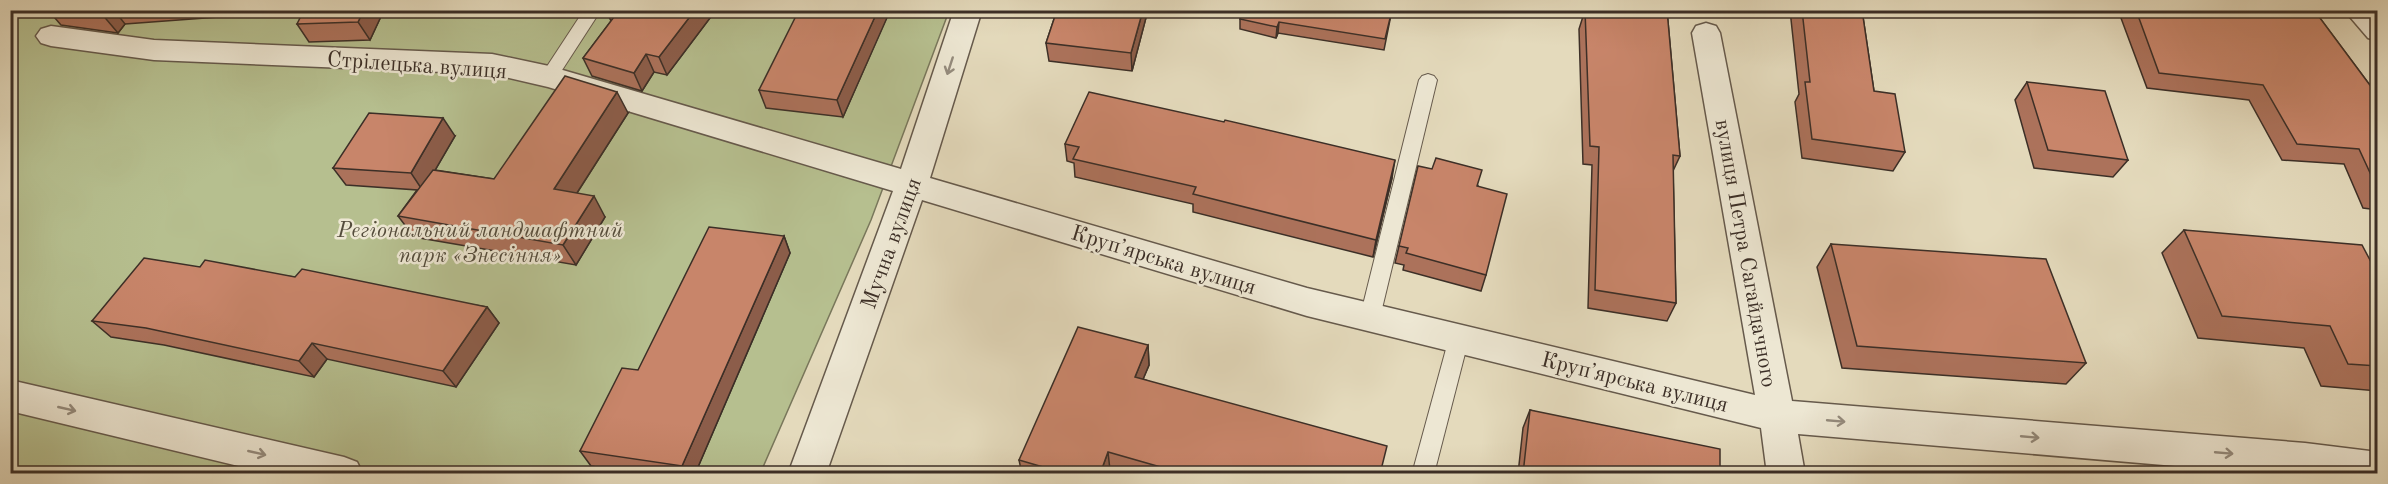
<svg xmlns="http://www.w3.org/2000/svg" width="2388" height="484" font-family="'Old Standard TT',serif">
	<rect width="100%" height="100%" fill="#e4dabc"/>
	<filter id="stains"><feTurbulence type="fractalNoise" baseFrequency=".00333" numOctaves="4"/><feColorMatrix values="0 0 0 0 .2 0 0 0 0 .09 0 0 0 0 .02 0 0 0 .5 -.17"/></filter>
	<radialGradient id="worn" r=".72"><stop offset=".6" stop-color="#630" stop-opacity="0"/><stop offset="1" stop-color="#630" stop-opacity=".3"/></radialGradient>
	<path fill="#b6bf8f" stroke="#79775b" stroke-width="1.5" d="M10 11H949L871 220 760 474 11 473Z"/>
	<g fill="none" stroke-linecap="round" stroke-linejoin="round">
		<g stroke="#665a4c" stroke-width="2">
			<g id="lane">
				<path d="M584 10H601L555 81 549 83 543 81 540 77Z"/>
				<path d="M1428 74 1434 76 1437 80 1380 317 1377 323 1370 325 1363 323 1360 317 1419 80 1422 76Z"/>
				<path d="M1459 329 1466 332 1469 338 1434 474H1412L1449 338 1452 332Z"/>
			</g>
		</g>
		<g stroke="#665a4c" stroke-width="3">
			<g id="street">
				<path d="M954 10H982L930 178 1307 288 1755 395 1692 33 1696 26 1706 23 1716 26 1720 33 1792 401 2305 443 2378 452V474H2269L1798 434 1805 474H1767L1761 428 1307 316 922 200 826 474H788L893 191 548 87 492 74 154 60 51 46 41 43 36 36 41 29 51 26 154 40 492 54 549 66 901 169Z"/>
				<path d="M2344 10H2375L2378 13V41L2368 38Z"/>
				<path d="M10 380 344 457 357 462 363 474H272L10 411Z"/>
			</g>
		</g>
		<use href="#lane" fill="#ede7d3" fill-rule="evenodd"/>
		<use href="#street" fill="#ede7d3" fill-rule="evenodd"/>
	</g>
	<g fill="#ac725b" stroke="#3c2f27" stroke-width="1.5">
		<path d="M48 10H260L261 14 125 24 118 33 61 25Z"/>
		<path d="M384 10 370 40 309 42 297 24Z"/>
		<path d="M609 10H716L667 75 654 72 642 91 592 76 583 58 611 21 609 17Z"/>
		<path d="M890 10 843 117 766 108 759 90Z"/>
		<path d="M1057 10H1148L1132 71 1049 61 1046 43Z"/>
		<path d="M1244 10H1392L1384 50 1278 33 1276 38 1240 29V19Z"/>
		<path d="M1585 10H1667L1680 156 1673 171 1676 303 1667 321 1588 308 1592 165 1583 164 1579 29Z"/>
		<path d="M1790 10H1862L1874 91 1905 152 1893 171 1802 158 1795 102 1799 94Z"/>
		<path d="M2118 10H2314L2378 96V210L2363 208 2344 164 2282 160 2249 100 2147 88Z"/>
		<path d="M2027 82 2128 160 2113 177 2034 168 2015 100Z"/>
		<path d="M628 113 577 193 605 217 576 265 414 237 398 216 417 190 346 185 333 168 455 136 435 170 494 179Z"/>
		<path d="M1065 144 1392 178 1373 257 1193 212V204L1075 177 1074 163 1067 161Z"/>
		<path d="M1478 186 1486 275 1481 291 1403 270 1404 265 1395 263 1399 246Z"/>
		<path d="M2184 230 2378 275V391L2321 386 2304 348 2198 338 2162 253Z"/>
		<path d="M784 236 790 253 695 474H638L591 466 580 451 638 370Z"/>
		<path d="M1831 244 2086 363 2066 384 1842 368 1817 267Z"/>
		<path d="M200 267 295 277 487 307 499 323 456 387 327 359 314 377 164 345 111 337 92 321Z"/>
		<path d="M1148 345 1149 365 1143 379 1381 474H1121L1110 470 1109 474H1022L1019 460Z"/>
		<path d="M1530 410 1720 474H1518L1523 428Z"/>
	</g>
	<g fill="#8c5d4a" stroke="#3c2f27" stroke-width="1.5">
		<path d="M103 10H114L125 24 118 33 101 13Z"/>
		<path d="M364 10H384L370 40 358 22Z"/>
		<path d="M695 10H716L667 75 659 57Z"/>
		<path d="M878 10 890 11 843 117 837 100Z"/>
		<path d="M1143 10H1148L1132 71 1131 53Z"/>
		<path d="M1279 22 1278 33 1276 38 1277 27Z"/>
		<path d="M646 54 654 72 642 91 634 73Z"/>
		<path d="M617 92 628 113 566 210 554 189Z"/>
		<path d="M443 118 455 136 423 191 411 173Z"/>
		<path d="M1395 160 1392 178 1373 257 1376 240Z"/>
		<path d="M594 196 605 217 576 265 563 245Z"/>
		<path d="M784 236 790 253 695 474H687L682 466Z"/>
		<path d="M487 307 499 323 456 387 443 371Z"/>
		<path d="M312 343 327 359 314 377 299 361Z"/>
		<path d="M1148 345 1149 365 1136 396 1135 377Z"/>
		<path d="M1108 452 1110 470 1109 474H1100Z"/>
	</g>
	<g fill="#c8856a" stroke="#3c2f27" stroke-width="1.5">
		<path d="M83 10H103L101 13Z"/>
		<path d="M304 10H364L358 22 297 24Z"/>
		<path d="M609 10H695L659 57 646 54 634 73 583 58 614 17H609Z"/>
		<path d="M799 10H878L837 100 759 90Z"/>
		<path d="M1057 10H1143L1131 53 1046 43Z"/>
		<path d="M1244 10H1392L1385 39 1279 22 1277 27 1240 19Z"/>
		<path d="M1585 10 1601 11V10H1667L1680 156 1673 155 1676 303 1595 290 1599 147 1590 146Z"/>
		<path d="M1802 10H1862L1874 91 1895 94 1905 152 1812 139 1805 82H1810Z"/>
		<path d="M2136 10H2314L2378 96V190L2359 149 2297 144 2263 85 2159 73Z"/>
		<path d="M565 76 617 92 554 189 594 196 563 245 398 216 433 170 494 179Z"/>
		<path d="M2027 82 2105 91 2128 160 2048 150Z"/>
		<path d="M1089 92 1224 122 1225 120 1395 160 1376 240 1193 194 1196 187 1073 159 1079 147 1065 144Z"/>
		<path d="M369 113 443 118 411 173 333 168Z"/>
		<path d="M1436 158 1482 170 1477 186 1507 194 1486 275 1406 253 1408 248 1399 246 1418 166 1432 169Z"/>
		<path d="M709 227 784 236 682 466 580 451 622 368 638 370Z"/>
		<path d="M2184 230 2362 245 2378 275V366L2348 364 2330 326 2222 316Z"/>
		<path d="M1831 244 2046 259 2086 363 1857 346Z"/>
		<path d="M144 258 200 267 205 260 295 277 302 269 487 307 443 371 312 343 299 361 146 328 92 321Z"/>
		<path d="M1078 327 1148 345 1135 377 1387 446 1380 474H1185L1108 452 1100 474H1067L1019 460Z"/>
		<path d="M1530 410 1720 449V474H1523Z"/>
	</g>
	<defs><path id="oneway-shaft" d="M-6 0H5M1.5-3L5.5 0L1.5 3" fill="none" stroke-width="1.6" stroke-linecap="round" stroke-linejoin="round" transform="scale(1.5)"/></defs>
	<g stroke="#948b7d">
		<use href="#oneway-shaft" transform="translate(950 66) rotate(108)"/>
		<use href="#oneway-shaft" transform="translate(67 409) rotate(13)"/>
		<use href="#oneway-shaft" transform="translate(1836 421) rotate(5)"/>
		<use href="#oneway-shaft" transform="translate(2030 437) rotate(5)"/>
		<use href="#oneway-shaft" transform="translate(257 453) rotate(13)"/>
		<use href="#oneway-shaft" transform="translate(2224 453) rotate(5)"/>
	</g>
	<g text-anchor="middle" stroke-width="5" stroke-linejoin="round" paint-order="stroke">
		<g font-size="22" fill="#3c2f27" stroke="#ede7d3">
			<text transform="translate(417 64) rotate(4)" y="8">Стрілецька вулиця</text>
			<text transform="translate(890 243) rotate(-70)" y="8">Мучна вулиця</text>
			<text transform="translate(1747 253) rotate(80)" y="8">вулиця Петра Сагайдачного</text>
			<text transform="translate(1164 259) rotate(17)" y="8">Крупʼярська вулиця</text>
			<text transform="translate(1635 381) rotate(14)" y="8">Крупʼярська вулиця</text>
		</g>
		<g font-size="22" font-style="italic" fill="#544c3c" stroke="#ede7d3">
			<text x="480" y="237">Регіональний ландшафтний<tspan x="480" dy="25">парк «Знесіння»</tspan></text>
		</g>
	</g>
	<rect width="2388" height="484" fill="none" stroke="#e4dabc" stroke-width="36"/>
	<rect x="12" y="12" width="2364" height="460" fill="none" stroke="#3c2f27" stroke-width="3"/>
	<rect x="18" y="18" width="2352" height="448" fill="none" stroke="#3c2f27" stroke-width="1.5"/>
	<rect width="100%" height="100%" filter="url(#stains)"/>
	<rect width="100%" height="100%" fill="url(#worn)"/>
</svg>
